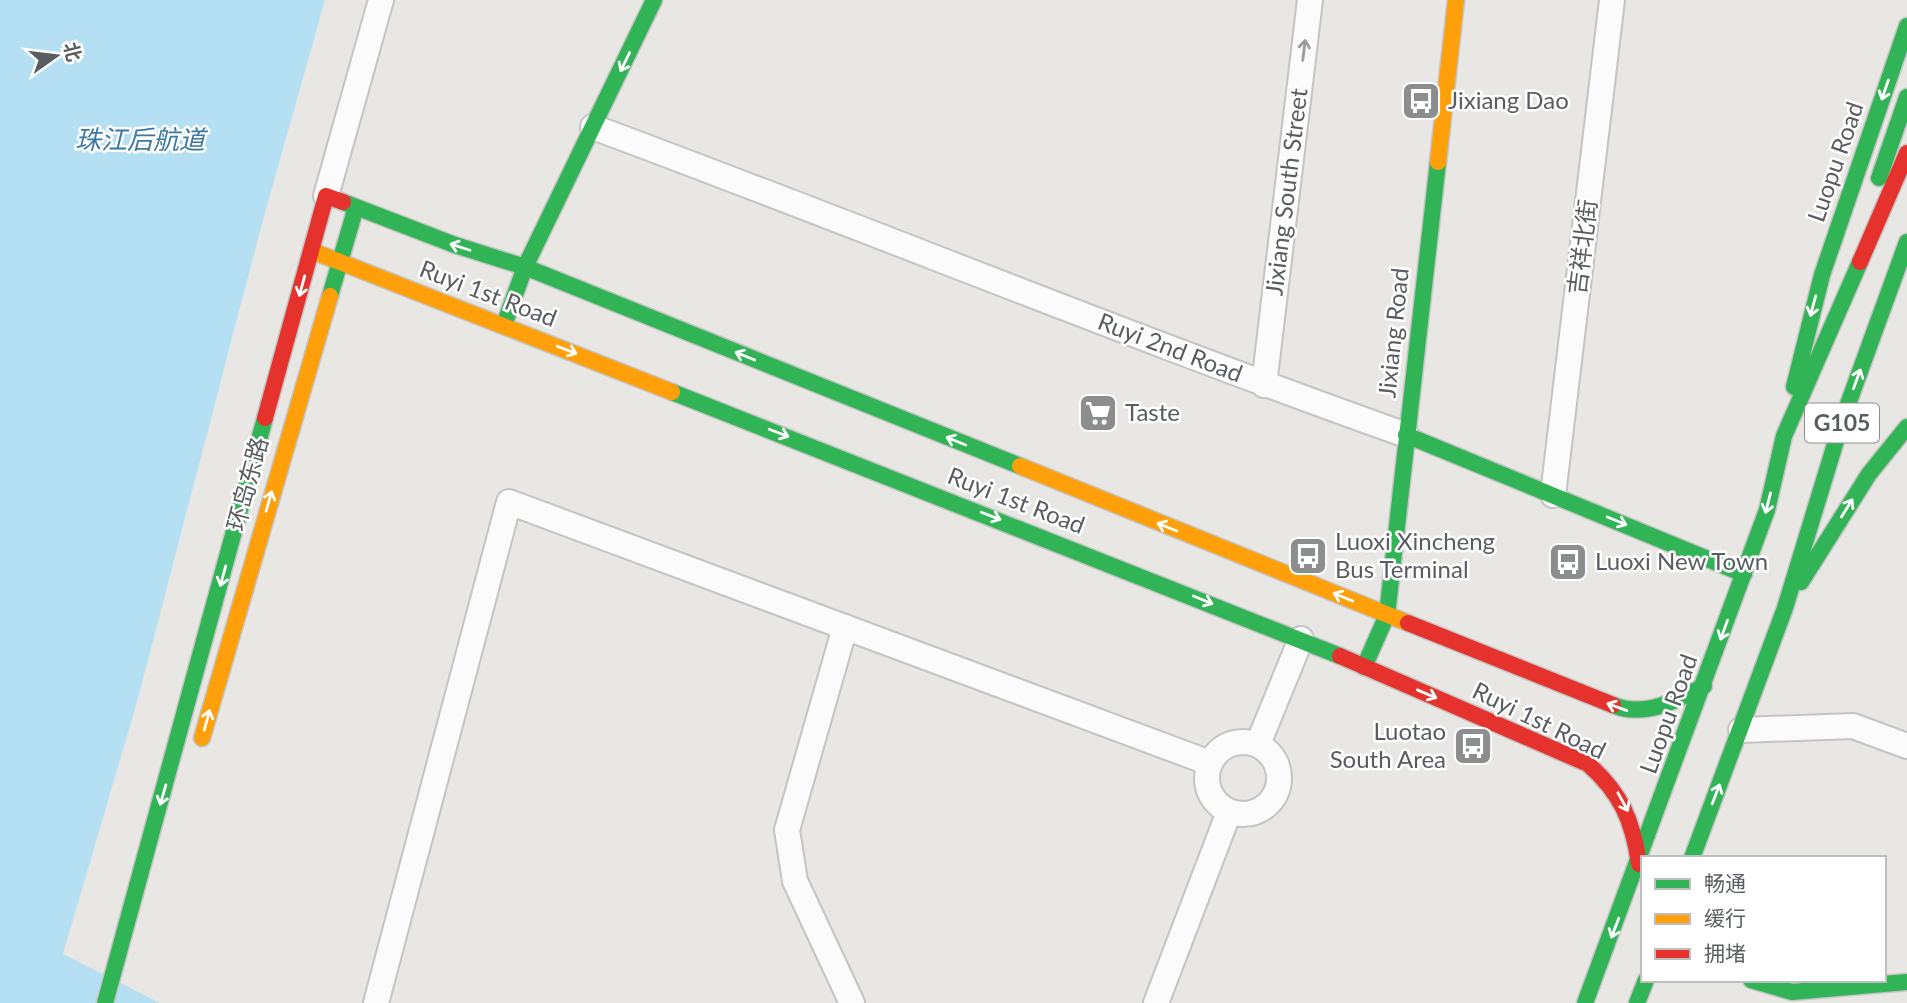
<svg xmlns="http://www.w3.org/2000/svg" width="1907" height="1003" font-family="Lato,'Noto Sans SC',sans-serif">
	<rect width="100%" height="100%" fill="#e8e7e3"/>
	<path fill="#b5e0f4" d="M0 0H325L261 227 137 702 63 954 160 1003H0Z"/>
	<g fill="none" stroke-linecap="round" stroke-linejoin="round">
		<g stroke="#c3c4c3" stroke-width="28">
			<g id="street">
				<path d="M593 127C865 228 1133 338 1406 435"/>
				<path d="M326 196 381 0"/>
				<path d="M1264 385 1310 0"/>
				<path d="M1553 495 1612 0"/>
				<path d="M845 627 787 830 795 881 852 1003"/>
				<path d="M1741 730 1853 726 1907 746"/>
				<circle cx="1243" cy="778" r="36"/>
				<path d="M1258 744 1301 639"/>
				<path d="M376 1003 509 502 1210 763"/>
				<path d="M1156 1003 1229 812"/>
			</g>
		</g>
		<g stroke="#c5c5c5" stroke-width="19">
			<g id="fast">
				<path d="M1879 178 1907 97"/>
				<path d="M343 202 455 245 525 267 1020 466"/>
				<path d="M330 296 356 207"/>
				<path d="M504 325 525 267 654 0"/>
				<path d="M1794 387 1822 275 1907 26"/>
				<path d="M672 392 1340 656"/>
				<path d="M1406 435 1744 574"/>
				<path d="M1801 582 1869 474 1907 427"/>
				<path d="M1364 667 1387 615 1438 162"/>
				<path d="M1613 705C1644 718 1676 701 1704 686"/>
				<path d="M1692 858 1785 608 1843 418 1907 242"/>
				<path d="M1751 980 1792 992 1907 982"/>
				<path d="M105 1003 265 418"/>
				<path d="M1585 1003 1767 510 1784 436 1860 262"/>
				<path d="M1637 1003 1646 980"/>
			</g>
		</g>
		<g stroke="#c5c5c5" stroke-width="19">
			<g id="slow">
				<path d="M1438 162 1456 0"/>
				<path d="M312 251 672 392"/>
				<path d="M1020 466 1408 623"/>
				<path d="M202 738 330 296"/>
			</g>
		</g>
		<g stroke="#c5c5c5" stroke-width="19">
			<g id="jam">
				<path d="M1860 262 1907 153"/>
				<path d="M265 418 326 196 343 202"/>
				<path d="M1408 623 1613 705"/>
				<path d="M1340 656 1588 764C1621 793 1633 821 1639 864"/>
			</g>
		</g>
		<use href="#street" stroke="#fcfbfb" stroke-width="24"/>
		<use href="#fast" stroke="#30b455" stroke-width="16"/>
		<use href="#slow" stroke="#ff9f0a" stroke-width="16"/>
		<use href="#jam" stroke="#e5322d" stroke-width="16"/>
	</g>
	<defs><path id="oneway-shaft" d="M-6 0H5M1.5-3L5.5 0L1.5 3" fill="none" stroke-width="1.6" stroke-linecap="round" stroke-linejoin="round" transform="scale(1.75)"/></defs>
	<use stroke="#9a9c9f" href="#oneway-shaft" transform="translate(1304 50) rotate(-83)"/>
	<g stroke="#fff">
		<use href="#oneway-shaft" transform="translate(625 62) rotate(116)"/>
		<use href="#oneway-shaft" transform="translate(1885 90) rotate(109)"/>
		<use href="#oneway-shaft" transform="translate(460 247) rotate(-162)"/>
		<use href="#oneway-shaft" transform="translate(302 286) rotate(105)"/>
		<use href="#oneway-shaft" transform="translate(1813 306) rotate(105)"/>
		<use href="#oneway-shaft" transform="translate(567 350) rotate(21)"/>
		<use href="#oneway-shaft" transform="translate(745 356) rotate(-158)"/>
		<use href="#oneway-shaft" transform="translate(1857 379) rotate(-70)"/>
		<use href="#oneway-shaft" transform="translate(779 433) rotate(21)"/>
		<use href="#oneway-shaft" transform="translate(956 441) rotate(-158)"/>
		<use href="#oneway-shaft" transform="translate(269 501) rotate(-74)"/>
		<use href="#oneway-shaft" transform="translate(1768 503) rotate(104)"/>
		<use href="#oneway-shaft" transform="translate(1847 508) rotate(-58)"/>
		<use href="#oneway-shaft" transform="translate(991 516) rotate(21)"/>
		<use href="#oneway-shaft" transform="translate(1617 521) rotate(22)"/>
		<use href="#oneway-shaft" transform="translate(1167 527) rotate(-158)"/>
		<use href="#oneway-shaft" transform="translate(223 576) rotate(105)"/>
		<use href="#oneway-shaft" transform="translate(1343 597) rotate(-158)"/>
		<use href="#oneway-shaft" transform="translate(1203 600) rotate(22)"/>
		<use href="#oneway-shaft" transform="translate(1724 630) rotate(110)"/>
		<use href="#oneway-shaft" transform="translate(1427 694) rotate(23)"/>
		<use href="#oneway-shaft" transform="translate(1617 707) rotate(-160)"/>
		<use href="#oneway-shaft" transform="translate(207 720) rotate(-75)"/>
		<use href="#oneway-shaft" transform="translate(1716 794) rotate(-69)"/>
		<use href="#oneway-shaft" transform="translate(163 795) rotate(106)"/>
		<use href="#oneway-shaft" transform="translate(1623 802) rotate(61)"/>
		<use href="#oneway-shaft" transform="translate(1615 928) rotate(111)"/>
	</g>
	<defs>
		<g id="bus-square" transform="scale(2.0125)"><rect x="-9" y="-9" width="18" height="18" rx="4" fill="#8b8d8e" stroke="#fff"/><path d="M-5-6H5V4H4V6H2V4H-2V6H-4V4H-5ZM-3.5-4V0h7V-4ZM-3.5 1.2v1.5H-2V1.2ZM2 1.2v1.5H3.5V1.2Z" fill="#fff"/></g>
		<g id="supermarket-square" transform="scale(2.0125)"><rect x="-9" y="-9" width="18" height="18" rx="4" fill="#8b8d8e" stroke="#fff"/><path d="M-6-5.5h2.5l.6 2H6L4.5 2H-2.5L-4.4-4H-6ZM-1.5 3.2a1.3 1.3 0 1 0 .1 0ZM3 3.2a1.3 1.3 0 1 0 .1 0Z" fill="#fff"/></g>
	</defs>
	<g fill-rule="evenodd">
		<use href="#bus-square" x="1421" y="101"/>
		<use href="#supermarket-square" x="1098" y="413"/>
		<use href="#bus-square" x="1308" y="556"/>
		<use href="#bus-square" x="1568" y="562"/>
		<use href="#bus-square" x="1473" y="746"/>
	</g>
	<g text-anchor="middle" stroke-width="5" stroke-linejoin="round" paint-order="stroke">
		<rect fill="#fff" stroke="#8b8e90" stroke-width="2" x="1805" y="403.5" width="74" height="39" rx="5"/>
		<g font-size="23" font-weight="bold" fill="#595d61">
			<text x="1842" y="431">G105</text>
		</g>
		<g font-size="24" fill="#595d61" stroke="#fff" text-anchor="start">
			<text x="1448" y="109">Jixiang Dao</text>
			<text x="1125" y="421">Taste</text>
			<text x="1335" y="550">Luoxi Xincheng<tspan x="1335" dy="28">Bus Terminal</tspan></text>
			<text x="1595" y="570">Luoxi New Town</text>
			<text x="1446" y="740" text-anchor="end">Luotao<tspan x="1446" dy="28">South Area</tspan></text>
		</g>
		<g font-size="24" fill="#595d61" stroke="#fff">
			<text transform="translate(1836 162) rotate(-71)" y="8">Luopu Road</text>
			<text transform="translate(1287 192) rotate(-83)" y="8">Jixiang South Street</text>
			<text transform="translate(1583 247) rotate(-83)" y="8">吉祥北街</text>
			<text transform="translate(488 294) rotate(21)" y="8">Ruyi 1st Road</text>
			<text transform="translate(1394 333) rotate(-84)" y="8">Jixiang Road</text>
			<text transform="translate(1170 348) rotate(21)" y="8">Ruyi 2nd Road</text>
			<text transform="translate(248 484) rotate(-75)" y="8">环岛东路</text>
			<text transform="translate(1016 501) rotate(21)" y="8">Ruyi 1st Road</text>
			<text transform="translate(1669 714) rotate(-70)" y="8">Luopu Road</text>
			<text transform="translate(1539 721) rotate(26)" y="8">Ruyi 1st Road</text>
		</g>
		<g font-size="26" font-style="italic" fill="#3c79a3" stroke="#fff">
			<text x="140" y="149">珠江后航道</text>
		</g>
	</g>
	<rect x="1641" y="856" width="245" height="126" fill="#ffffff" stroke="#bdbec0" stroke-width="2"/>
	<rect x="1655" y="879" width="35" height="10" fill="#30b455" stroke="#bdbec0" stroke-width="2"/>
	<text x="1704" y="891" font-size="21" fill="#595d61">畅通</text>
	<rect x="1655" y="914" width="35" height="10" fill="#ff9f0a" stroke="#bdbec0" stroke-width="2"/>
	<text x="1704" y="926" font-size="21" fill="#595d61">缓行</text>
	<rect x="1655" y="949" width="35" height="10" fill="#e5322d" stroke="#bdbec0" stroke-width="2"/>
	<text x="1704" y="961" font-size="21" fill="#595d61">拥堵</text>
	<g transform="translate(56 56) rotate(76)" stroke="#ffffff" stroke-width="5" paint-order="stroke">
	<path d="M0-5L12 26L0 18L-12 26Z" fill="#595d61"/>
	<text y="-10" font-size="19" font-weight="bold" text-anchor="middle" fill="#595d61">北</text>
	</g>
</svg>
